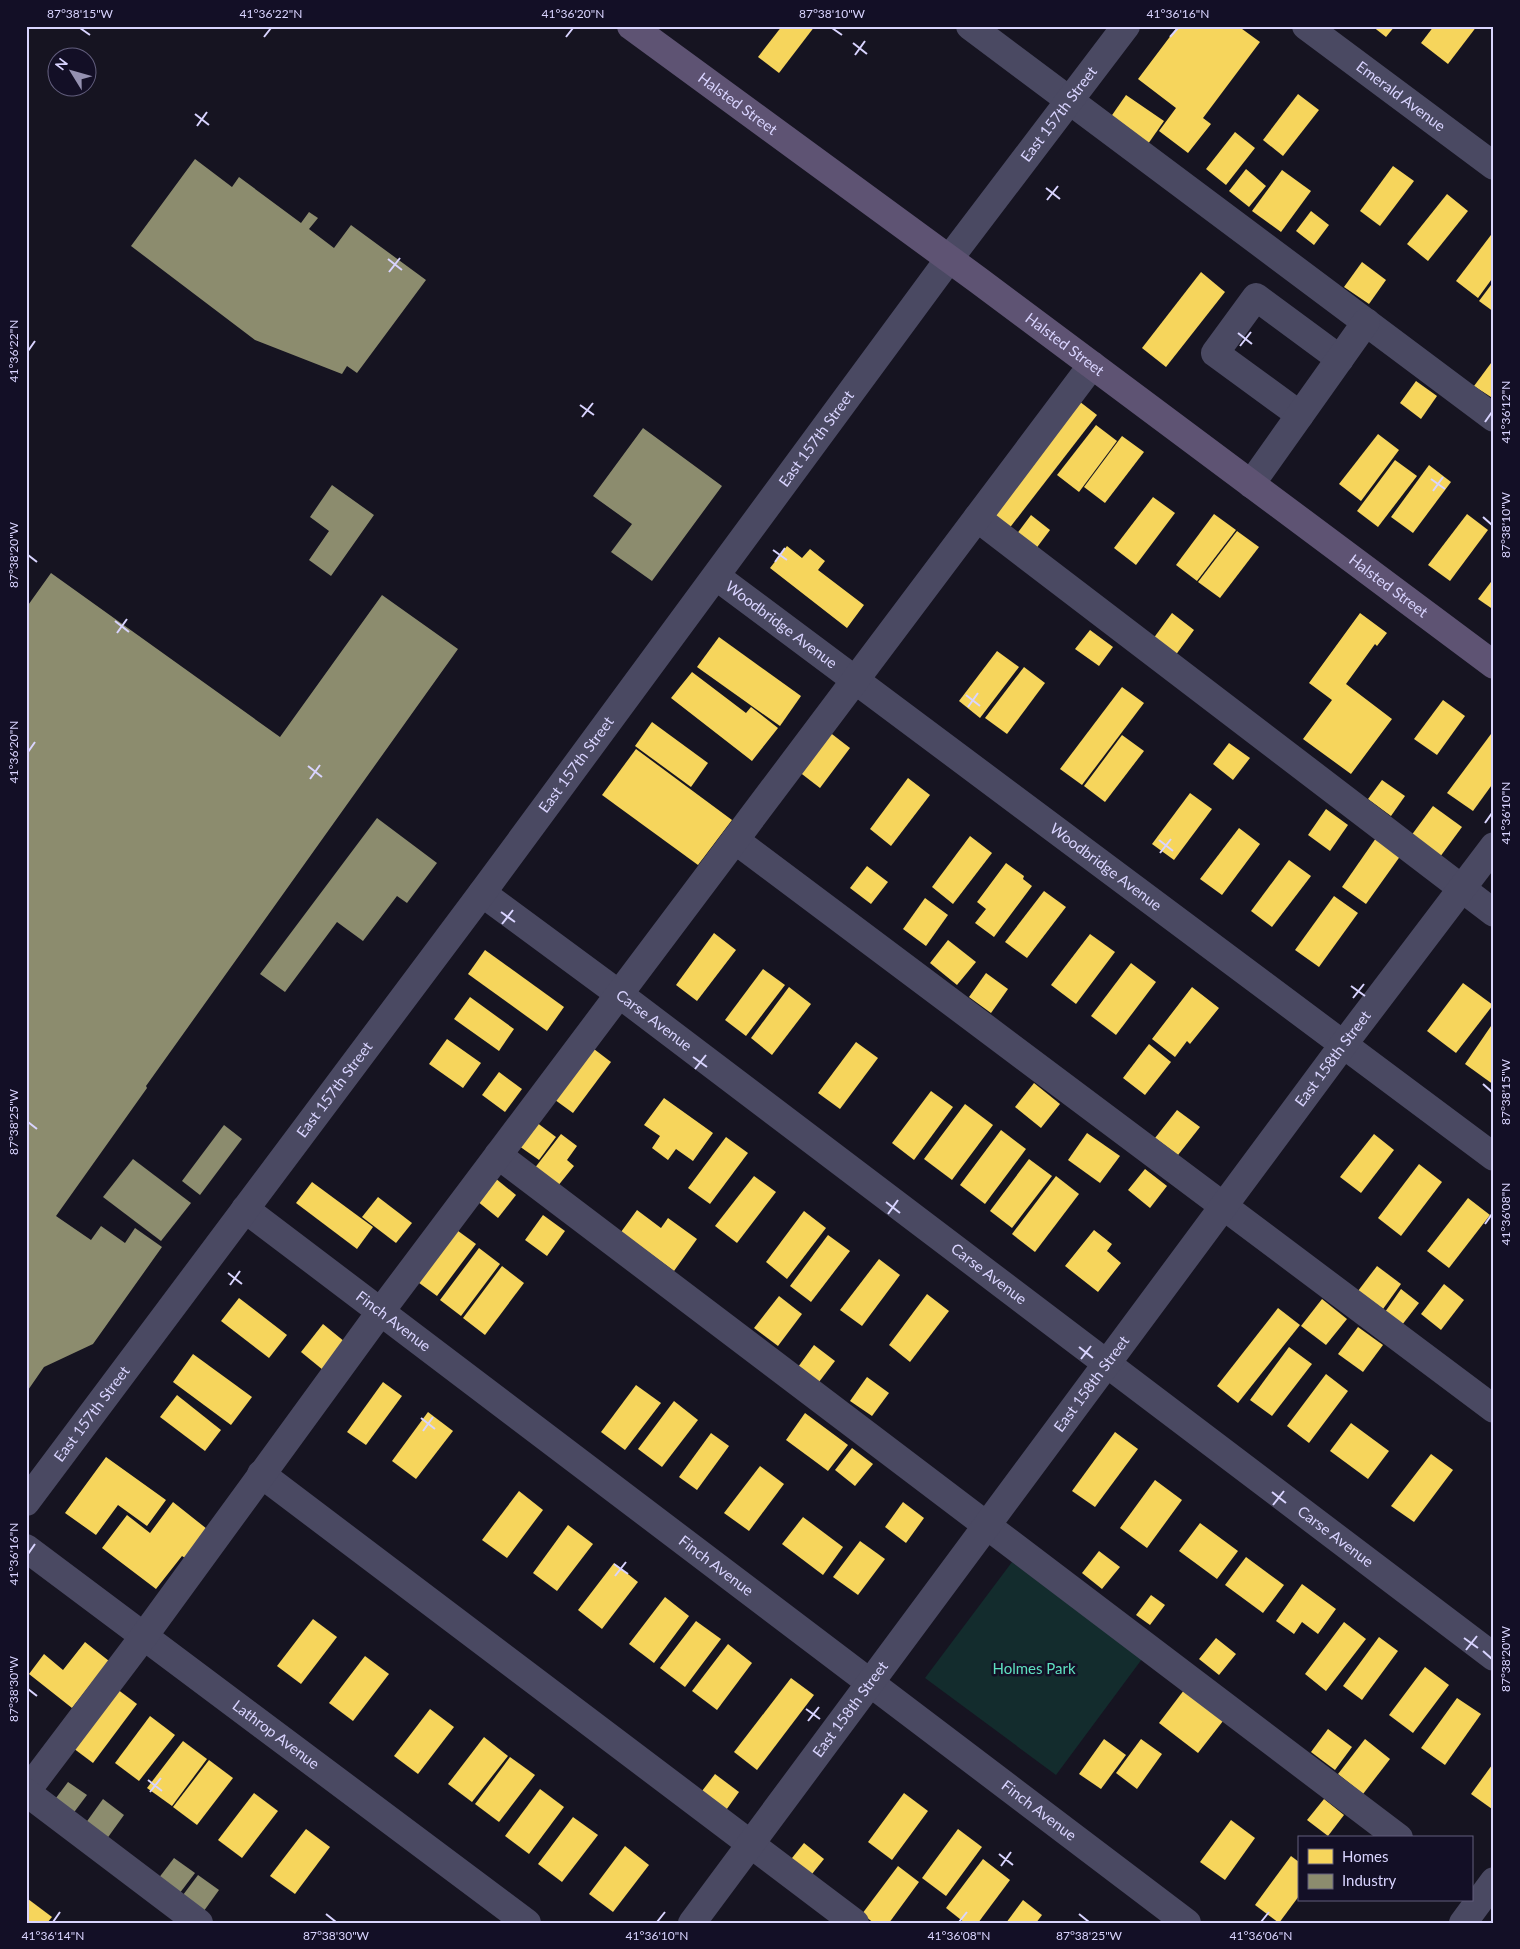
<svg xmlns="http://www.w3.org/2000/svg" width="1520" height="1949" font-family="Lato,sans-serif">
	<rect width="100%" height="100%" fill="#161421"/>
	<path fill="#132c2d" d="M1012 1562 1142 1659 1056 1775 925 1678Z"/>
	<g fill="#f6d55c">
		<path d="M782 26H815L779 73 758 57Z"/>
		<path d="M1178 26H1238L1260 42 1203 118 1211 124 1188 153 1159 131 1176 108 1138 79Z"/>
		<path d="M1372 26H1395L1386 37Z"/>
		<path d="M1434 26H1477L1448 64 1421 43Z"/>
		<path d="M1298 94 1319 110 1283 156 1263 140Z"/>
		<path d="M1126 95 1164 121 1148 144 1110 118Z"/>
		<path d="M1235 132 1255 148 1226 185 1206 169Z"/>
		<path d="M1393 166 1414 181 1380 226 1360 211Z"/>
		<path d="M1246 169 1266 186 1249 207 1229 191Z"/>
		<path d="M1282 170 1311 191 1281 232 1252 211Z"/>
		<path d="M1447 194 1468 211 1428 261 1407 244Z"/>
		<path d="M1311 211 1329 225 1314 245 1296 231Z"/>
		<path d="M1494 231V276L1478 298 1456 281Z"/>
		<path d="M1362 262 1386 280 1369 304 1344 287Z"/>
		<path d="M1201 272 1225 292 1166 367 1142 348Z"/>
		<path d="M1494 281V312L1479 301Z"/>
		<path d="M1494 359V399L1474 386Z"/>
		<path d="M1416 381 1437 396 1421 419 1400 403Z"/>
		<path d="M1075 398 1097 415 1008 530 986 513Z"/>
		<path d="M1096 425 1117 441 1079 492 1057 475Z"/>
		<path d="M1378 434 1399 450 1361 501 1339 484Z"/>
		<path d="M1122 436 1144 452 1105 503 1084 487Z"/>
		<path d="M1395 460 1417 476 1378 527 1357 511Z"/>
		<path d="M1429 465 1451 482 1413 533 1391 517Z"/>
		<path d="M1153 497 1175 513 1136 565 1114 548Z"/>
		<path d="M1214 514 1236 530 1197 581 1176 565Z"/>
		<path d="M1467 514 1488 530 1450 581 1428 565Z"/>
		<path d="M1031 515 1050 530 1035 550 1016 535Z"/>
		<path d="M1237 531 1259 547 1220 598 1198 582Z"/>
		<path d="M787 546 802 558 810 549 825 561 818 570 864 605 847 628 770 568Z"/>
		<path d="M1494 578V610L1478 599Z"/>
		<path d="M1172 613 1194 630 1175 656 1153 639Z"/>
		<path d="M1360 613 1387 633 1377 646 1375 644 1346 684 1392 719 1351 774 1303 739 1332 700 1309 683Z"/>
		<path d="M1090 630 1113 647 1099 666 1075 649Z"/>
		<path d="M719 637 801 696 780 726 697 667Z"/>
		<path d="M997 651 1019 667 980 718 959 701Z"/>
		<path d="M1024 667 1045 683 1007 734 985 718Z"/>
		<path d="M692 672 746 713 751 707 778 728 752 761 671 698Z"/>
		<path d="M1122 687 1144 703 1082 785 1060 769Z"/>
		<path d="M1443 700 1465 716 1437 755 1414 739Z"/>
		<path d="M652 722 708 763 691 787 635 746Z"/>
		<path d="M1494 730V782L1473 811 1447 793Z"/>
		<path d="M828 731 850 748 820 788 798 771Z"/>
		<path d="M1122 735 1144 751 1105 802 1084 786Z"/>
		<path d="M1229 743 1250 758 1233 780 1213 764Z"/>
		<path d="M636 749 732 820 698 865 602 795Z"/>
		<path d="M908 778 930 795 891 846 870 829Z"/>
		<path d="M1382 780 1405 796 1391 816 1368 799Z"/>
		<path d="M1190 793 1212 809 1174 860 1152 844Z"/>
		<path d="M1433 806 1462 827 1437 861 1408 840Z"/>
		<path d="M1326 809 1348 825 1330 851 1308 835Z"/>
		<path d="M1239 828 1260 844 1222 895 1200 879Z"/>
		<path d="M970 836 992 853 953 904 932 887Z"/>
		<path d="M1376 838 1401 855 1366 904 1342 887Z"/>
		<path d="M1289 860 1311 876 1272 927 1251 911Z"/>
		<path d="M1006 863 1024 876 1023 879 1032 886 994 937 975 923 986 909 977 902Z"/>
		<path d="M867 866 888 882 871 904 850 888Z"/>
		<path d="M1044 891 1066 907 1027 958 1005 942Z"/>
		<path d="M1334 896 1358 913 1319 967 1295 950Z"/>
		<path d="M925 898 948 915 926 946 903 929Z"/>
		<path d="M714 933 736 950 697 1001 676 985Z"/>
		<path d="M1090 934 1115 952 1076 1004 1051 985Z"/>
		<path d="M948 940 976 962 957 985 930 963Z"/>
		<path d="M485 950 564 1007 547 1031 468 974Z"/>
		<path d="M1131 963 1156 982 1116 1035 1091 1016Z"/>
		<path d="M763 969 785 985 746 1036 725 1020Z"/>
		<path d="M986 973 1008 989 991 1013 969 997Z"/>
		<path d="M1463 983 1493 1005 1456 1053 1427 1031Z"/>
		<path d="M789 987 811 1004 772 1055 751 1038Z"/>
		<path d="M1192 987 1219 1008 1190 1044 1187 1041 1175 1057 1152 1039Z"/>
		<path d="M470 997 514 1029 499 1051 454 1019Z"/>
		<path d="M1491 1026 1494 1028V1085L1465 1064Z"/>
		<path d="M447 1039 481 1063 463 1088 429 1064Z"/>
		<path d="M856 1042 878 1058 840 1109 818 1093Z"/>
		<path d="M1149 1044 1171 1062 1145 1095 1123 1078Z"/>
		<path d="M590 1046 611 1062 573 1113 551 1097Z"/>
		<path d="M499 1072 522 1089 505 1112 482 1095Z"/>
		<path d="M1034 1083 1060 1104 1041 1128 1015 1107Z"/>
		<path d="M931 1091 953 1107 914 1160 892 1143Z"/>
		<path d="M664 1098 713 1133 693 1161 676 1149 668 1160 652 1148 660 1136 644 1125Z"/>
		<path d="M965 1104 993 1125 952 1180 924 1159Z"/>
		<path d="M1177 1110 1200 1127 1178 1155 1155 1138Z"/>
		<path d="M536 1122 556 1137 539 1160 519 1146Z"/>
		<path d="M1001 1130 1026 1149 985 1204 960 1185Z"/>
		<path d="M1087 1133 1120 1156 1100 1183 1068 1160Z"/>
		<path d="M561 1134 577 1146 567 1160 574 1166 557 1187 534 1169Z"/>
		<path d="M1374 1134 1394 1150 1361 1193 1340 1177Z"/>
		<path d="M726 1137 748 1153 710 1204 688 1188Z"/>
		<path d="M1029 1159 1052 1176 1012 1228 990 1211Z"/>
		<path d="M1419 1164 1442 1182 1401 1236 1378 1218Z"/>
		<path d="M1145 1169 1167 1186 1150 1208 1128 1190Z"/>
		<path d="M754 1176 776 1192 737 1243 715 1226Z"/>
		<path d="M1056 1176 1079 1194 1035 1252 1012 1234Z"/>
		<path d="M495 1178 516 1195 498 1218 477 1201Z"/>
		<path d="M312 1182 373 1227 357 1249 296 1203Z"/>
		<path d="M378 1197 412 1223 396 1243 362 1217Z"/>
		<path d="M1468 1198 1490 1215 1449 1268 1427 1251Z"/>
		<path d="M637 1210 661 1228 668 1218 697 1239 674 1271 621 1232Z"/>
		<path d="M804 1211 826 1228 787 1279 766 1262Z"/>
		<path d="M543 1215 565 1231 547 1256 525 1240Z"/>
		<path d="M454 1228 476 1244 437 1296 415 1280Z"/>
		<path d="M1094 1230 1112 1244 1107 1251 1121 1263 1098 1292 1065 1266Z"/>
		<path d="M828 1235 850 1251 811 1302 790 1286Z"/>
		<path d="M479 1248 500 1264 461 1316 440 1300Z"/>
		<path d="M879 1259 900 1275 862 1326 840 1310Z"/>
		<path d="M502 1266 524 1283 485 1335 463 1318Z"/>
		<path d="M1377 1266 1401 1284 1383 1309 1358 1291Z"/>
		<path d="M1444 1284 1464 1300 1441 1330 1421 1314Z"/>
		<path d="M1401 1289 1419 1303 1402 1325 1385 1312Z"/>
		<path d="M927 1294 949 1311 910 1362 889 1345Z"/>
		<path d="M779 1296 802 1314 778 1346 754 1328Z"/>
		<path d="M239 1298 287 1335 269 1358 221 1321Z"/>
		<path d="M1322 1299 1347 1319 1326 1345 1301 1326Z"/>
		<path d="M1278 1308 1300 1325 1238 1403 1217 1386Z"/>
		<path d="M323 1324 345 1342 323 1370 301 1352Z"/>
		<path d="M1358 1327 1383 1345 1363 1372 1338 1354Z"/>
		<path d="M814 1345 835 1361 819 1382 798 1367Z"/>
		<path d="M1289 1347 1312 1364 1272 1416 1250 1400Z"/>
		<path d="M193 1354 252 1397 231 1425 173 1382Z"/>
		<path d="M1326 1374 1348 1391 1309 1443 1287 1426Z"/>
		<path d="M867 1377 889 1393 872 1416 850 1401Z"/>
		<path d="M383 1382 402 1396 366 1445 347 1432Z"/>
		<path d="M636 1385 661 1403 625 1450 601 1432Z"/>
		<path d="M177 1395 221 1430 205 1451 160 1417Z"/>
		<path d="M674 1401 698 1420 662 1467 638 1449Z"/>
		<path d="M428 1412 453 1431 416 1479 392 1461Z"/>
		<path d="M805 1413 848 1445 828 1471 786 1440Z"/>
		<path d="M1351 1423 1389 1451 1368 1479 1330 1451Z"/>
		<path d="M1115 1432 1138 1449 1095 1507 1072 1491Z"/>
		<path d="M711 1433 729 1446 697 1490 679 1477Z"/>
		<path d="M852 1448 873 1464 855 1486 835 1470Z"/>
		<path d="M1431 1454 1453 1470 1414 1522 1391 1506Z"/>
		<path d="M106 1457 166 1500 147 1526 118 1505 96 1535 65 1513Z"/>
		<path d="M760 1466 784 1484 749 1531 724 1513Z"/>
		<path d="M1155 1480 1182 1500 1147 1548 1120 1528Z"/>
		<path d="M519 1491 543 1510 507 1558 482 1540Z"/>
		<path d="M173 1502 207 1529 185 1558 182 1556 156 1589 102 1548 127 1515 150 1533Z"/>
		<path d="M903 1502 924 1518 906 1543 885 1527Z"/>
		<path d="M803 1517 843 1547 823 1575 782 1544Z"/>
		<path d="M1200 1523 1238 1551 1217 1579 1179 1551Z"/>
		<path d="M568 1525 593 1544 557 1591 533 1573Z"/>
		<path d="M860 1541 885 1559 858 1595 833 1577Z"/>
		<path d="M1099 1551 1120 1567 1102 1589 1082 1573Z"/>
		<path d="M1246 1557 1284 1585 1263 1613 1225 1585Z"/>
		<path d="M614 1563 638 1582 602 1629 578 1610Z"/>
		<path d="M1302 1584 1336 1609 1318 1634 1302 1622 1294 1634 1276 1621Z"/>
		<path d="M1151 1595 1165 1605 1150 1625 1136 1615Z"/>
		<path d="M665 1597 689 1616 654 1663 629 1644Z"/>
		<path d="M313 1619 337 1637 301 1684 277 1666Z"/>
		<path d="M696 1621 721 1639 685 1687 660 1668Z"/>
		<path d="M1344 1622 1366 1639 1326 1691 1305 1674Z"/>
		<path d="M1379 1637 1398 1651 1362 1700 1343 1686Z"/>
		<path d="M1216 1638 1236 1654 1219 1675 1199 1659Z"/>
		<path d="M85 1642 109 1661 72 1708 29 1674 44 1654 63 1670Z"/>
		<path d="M728 1644 752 1663 717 1710 692 1691Z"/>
		<path d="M365 1656 389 1674 353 1721 329 1703Z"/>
		<path d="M1425 1667 1449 1685 1413 1733 1389 1715Z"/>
		<path d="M791 1678 814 1695 757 1770 734 1752Z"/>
		<path d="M113 1686 137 1704 93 1763 69 1745Z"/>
		<path d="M1184 1690 1223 1721 1198 1753 1159 1723Z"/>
		<path d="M1457 1698 1481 1714 1445 1765 1421 1748Z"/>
		<path d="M430 1709 454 1727 418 1774 394 1756Z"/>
		<path d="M150 1716 175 1735 139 1781 115 1763Z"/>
		<path d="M1328 1729 1352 1747 1335 1770 1311 1752Z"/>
		<path d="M484 1737 508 1756 472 1802 448 1784Z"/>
		<path d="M1104 1739 1126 1755 1101 1789 1079 1774Z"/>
		<path d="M1141 1739 1162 1754 1137 1789 1116 1773Z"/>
		<path d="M1365 1739 1390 1759 1363 1794 1338 1774Z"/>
		<path d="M183 1741 207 1759 172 1806 147 1788Z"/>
		<path d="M510 1757 535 1775 499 1822 475 1804Z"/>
		<path d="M209 1760 233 1778 197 1825 173 1807Z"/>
		<path d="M1492 1765 1494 1766V1805L1492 1809 1471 1794Z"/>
		<path d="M715 1774 739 1792 724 1813 699 1795Z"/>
		<path d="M540 1789 564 1807 529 1854 505 1836Z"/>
		<path d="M254 1793 278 1811 242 1858 218 1840Z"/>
		<path d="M904 1793 928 1811 892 1860 868 1842Z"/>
		<path d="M1324 1799 1344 1815 1328 1836 1307 1820Z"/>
		<path d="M573 1817 598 1835 562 1882 538 1864Z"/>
		<path d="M1231 1820 1255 1838 1225 1880 1200 1862Z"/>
		<path d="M306 1829 330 1847 295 1894 270 1876Z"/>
		<path d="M958 1829 982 1847 946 1896 922 1878Z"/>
		<path d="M804 1843 824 1859 808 1879 788 1863Z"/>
		<path d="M625 1846 649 1865 613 1912 589 1894Z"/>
		<path d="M1291 1856 1299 1862V1896L1279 1923 1255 1905Z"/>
		<path d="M983 1859 1010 1880 978 1923H965L946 1908Z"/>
		<path d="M898 1866 919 1882 889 1923H874L862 1914Z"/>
		<path d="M28 1899 52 1917 47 1923H26Z"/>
		<path d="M1023 1900 1042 1915 1036 1923H1006Z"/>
	</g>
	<g fill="#8c8c6e">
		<path d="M195 159 232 187 239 177 301 223 309 212 318 218 309 229 334 248 351 225 426 280 357 373 347 366 342 374 255 340 131 246Z"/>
		<path d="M643 428 722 486 652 581 611 552 632 524 593 496Z"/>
		<path d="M332 485 374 515 331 576 309 560 329 531 310 517Z"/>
		<path d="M51 573 280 737 382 595 458 649 146 1086 147 1088 56 1216 91 1240 101 1226 125 1243 135 1228 162 1247 93 1344 44 1367 26 1393V608Z"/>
		<path d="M377 818 437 863 407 903 397 896 363 941 337 922 285 992 260 974Z"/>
		<path d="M224 1125 242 1139 200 1195 182 1181Z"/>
		<path d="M133 1159 191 1203 161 1241 103 1197Z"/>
		<path d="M68 1782 87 1795 72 1815 53 1802Z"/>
		<path d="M103 1799 124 1815 106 1840 85 1824Z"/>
		<path d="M174 1858 195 1873 176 1898 155 1883Z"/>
		<path d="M198 1875 219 1890 201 1915 180 1899Z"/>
	</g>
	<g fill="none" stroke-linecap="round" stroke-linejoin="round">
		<g stroke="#4a4962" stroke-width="28">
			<path d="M970 26 1494 418"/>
			<path id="s1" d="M1306 26 1494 166"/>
			<path d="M1300 415 1215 353 1256 297 1340 359"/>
			<path d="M1251 484 1366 322"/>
			<path d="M977 518 1494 913"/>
			<path id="s2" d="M717 577 1494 1157"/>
			<path d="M735 840 1494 1409"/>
			<path id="s3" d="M482 893 619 994 1494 1657"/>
			<path d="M498 1155 1399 1838"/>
			<path id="s4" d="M245 1209 1187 1923"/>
			<path d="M261 1474 855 1923"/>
			<path id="s5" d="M26 1502 482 893 949 259 1126 26"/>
			<path id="s6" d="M26 1548 527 1923"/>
			<path d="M26 1792 144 1636 381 1311 1092 365"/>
			<path d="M26 1792 199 1923"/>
			<path id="s7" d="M692 1923 1343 1045 1494 846"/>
			<path d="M1463 1923 1494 1881"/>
		</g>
		<path stroke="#5e5373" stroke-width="28" id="s8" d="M631 26 978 280 1494 665"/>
	</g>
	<path fill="none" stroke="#d9d4ff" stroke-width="2" d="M80 28 90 35M832 28 842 35M264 37 271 28M566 37 573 28M1170 37 1178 28M853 43 867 54M855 55 865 41M195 114 209 125M197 126 207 112M1046 188 1060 199M1047 200 1058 186M388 259 402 270M389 272 400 258M1238 333 1252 344M1240 346 1251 332M28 351 35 341M580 405 594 415M582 417 593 403M1485 422 1492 412M1431 479 1445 489M1433 491 1443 477M1483 517 1492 525M773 550 787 560M28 555 37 562M775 562 785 548M115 621 129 632M117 633 127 619M966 695 980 706M968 707 978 693M28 752 35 742M308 766 322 777M310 779 320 765M1485 823 1492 813M1159 840 1173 851M1160 853 1171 839M501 912 515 922M502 924 513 910M1351 986 1365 996M1353 998 1364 984M693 1057 707 1067M695 1069 706 1055M1483 1084 1492 1092M28 1122 37 1129M886 1202 900 1213M888 1214 898 1200M1485 1224 1492 1214M228 1273 242 1284M230 1285 240 1271M1079 1347 1093 1358M1081 1359 1091 1346M421 1418 435 1429M423 1431 433 1417M1272 1492 1286 1503M1273 1505 1284 1491M28 1554 35 1544M614 1564 628 1574M615 1576 626 1562M1464 1638 1478 1648M1466 1650 1477 1636M1483 1651 1492 1659M28 1689 37 1696M806 1709 820 1719M808 1721 819 1707M148 1780 162 1791M150 1792 161 1778M999 1854 1013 1865M1001 1866 1011 1852M326 1914 336 1922M1079 1914 1089 1922M53 1922 60 1912M657 1922 665 1912M959 1922 967 1912M1261 1922 1269 1912"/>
	<g text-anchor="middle" stroke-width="5" stroke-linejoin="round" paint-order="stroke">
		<g font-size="15" fill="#d9d4ff" stroke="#130f26">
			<text dy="5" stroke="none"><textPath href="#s1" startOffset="118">Emerald Avenue</textPath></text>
			<text dy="5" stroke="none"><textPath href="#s8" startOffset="132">Halsted Street</textPath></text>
			<text dy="5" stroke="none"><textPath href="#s5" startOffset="1730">East 157th Street</textPath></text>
			<text dy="5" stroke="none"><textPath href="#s8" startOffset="538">Halsted Street</textPath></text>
			<text dy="5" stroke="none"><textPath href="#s5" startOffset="1325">East 157th Street</textPath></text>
			<text dy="5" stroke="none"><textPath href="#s8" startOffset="942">Halsted Street</textPath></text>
			<text dy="5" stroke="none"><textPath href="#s2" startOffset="80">Woodbridge Avenue</textPath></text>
			<text dy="5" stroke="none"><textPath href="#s5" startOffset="920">East 157th Street</textPath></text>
			<text dy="5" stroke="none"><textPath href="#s2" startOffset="485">Woodbridge Avenue</textPath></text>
			<text dy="5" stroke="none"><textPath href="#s3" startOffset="214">Carse Avenue</textPath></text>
			<text dy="5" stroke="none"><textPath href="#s7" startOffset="1076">East 158th Street</textPath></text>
			<text dy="5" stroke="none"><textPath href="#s5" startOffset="515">East 157th Street</textPath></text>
			<text dy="5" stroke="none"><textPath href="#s3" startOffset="634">Carse Avenue</textPath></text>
			<text dy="5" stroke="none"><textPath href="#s4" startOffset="186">Finch Avenue</textPath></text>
			<text dy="5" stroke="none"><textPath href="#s7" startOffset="671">East 158th Street</textPath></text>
			<text dy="5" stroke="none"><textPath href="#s5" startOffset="110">East 157th Street</textPath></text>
			<text dy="5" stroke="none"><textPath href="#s3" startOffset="1069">Carse Avenue</textPath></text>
			<text dy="5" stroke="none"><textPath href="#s4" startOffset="591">Finch Avenue</textPath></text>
			<text dy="5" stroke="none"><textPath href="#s7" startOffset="266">East 158th Street</textPath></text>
			<text dy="5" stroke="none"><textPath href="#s6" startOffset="312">Lathrop Avenue</textPath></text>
			<text dy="5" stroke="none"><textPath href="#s4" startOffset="996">Finch Avenue</textPath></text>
		</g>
		<g font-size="15" fill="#5fe0c0" stroke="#130f26">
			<text x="1034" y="1674">Holmes Park</text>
		</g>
	</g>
	<rect width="1520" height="1949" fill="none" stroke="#130f26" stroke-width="55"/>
	<rect x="1298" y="1836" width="175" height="65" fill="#130f26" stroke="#625e7d"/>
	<rect x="1308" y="1849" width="25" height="15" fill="#f6d55c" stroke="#625e7d"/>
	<text x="1342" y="1862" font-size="15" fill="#d9d4ff">Homes</text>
	<rect x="1308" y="1874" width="25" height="15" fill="#8c8c6e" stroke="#625e7d"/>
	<text x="1342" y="1886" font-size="15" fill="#d9d4ff">Industry</text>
	<g transform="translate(72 72) rotate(307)"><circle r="24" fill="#130f26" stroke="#625e7d"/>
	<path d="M0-4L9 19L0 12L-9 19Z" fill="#9591b1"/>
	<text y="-8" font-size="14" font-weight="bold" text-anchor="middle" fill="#d9d4ff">N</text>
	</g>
	<rect x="28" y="28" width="1464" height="1894" fill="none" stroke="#d9d4ff" stroke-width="2"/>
	<g font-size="12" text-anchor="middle" fill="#d9d4ff">
		<text x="80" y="18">87°38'15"W</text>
		<text x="271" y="18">41°36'22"N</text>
		<text x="573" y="18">41°36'20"N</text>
		<text x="832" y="18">87°38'10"W</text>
		<text x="1178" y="18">41°36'16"N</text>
		<text transform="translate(14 351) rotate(-90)" y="4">41°36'22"N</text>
		<text transform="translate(1506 412) rotate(-90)" y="4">41°36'12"N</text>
		<text transform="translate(1506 525) rotate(-90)" y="4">87°38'10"W</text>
		<text transform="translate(14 555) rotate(-90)" y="4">87°38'20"W</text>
		<text transform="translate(14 752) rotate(-90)" y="4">41°36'20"N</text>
		<text transform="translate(1506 813) rotate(-90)" y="4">41°36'10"N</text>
		<text transform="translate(1506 1092) rotate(-90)" y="4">87°38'15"W</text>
		<text transform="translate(14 1122) rotate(-90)" y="4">87°38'25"W</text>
		<text transform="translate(1506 1214) rotate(-90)" y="4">41°36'08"N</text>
		<text transform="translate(14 1554) rotate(-90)" y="4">41°36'16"N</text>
		<text transform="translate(1506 1659) rotate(-90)" y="4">87°38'20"W</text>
		<text transform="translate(14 1689) rotate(-90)" y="4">87°38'30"W</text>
		<text x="53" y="1940">41°36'14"N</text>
		<text x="336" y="1940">87°38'30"W</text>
		<text x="657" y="1940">41°36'10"N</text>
		<text x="959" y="1940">41°36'08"N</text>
		<text x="1089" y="1940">87°38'25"W</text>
		<text x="1261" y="1940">41°36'06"N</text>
	</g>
</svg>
